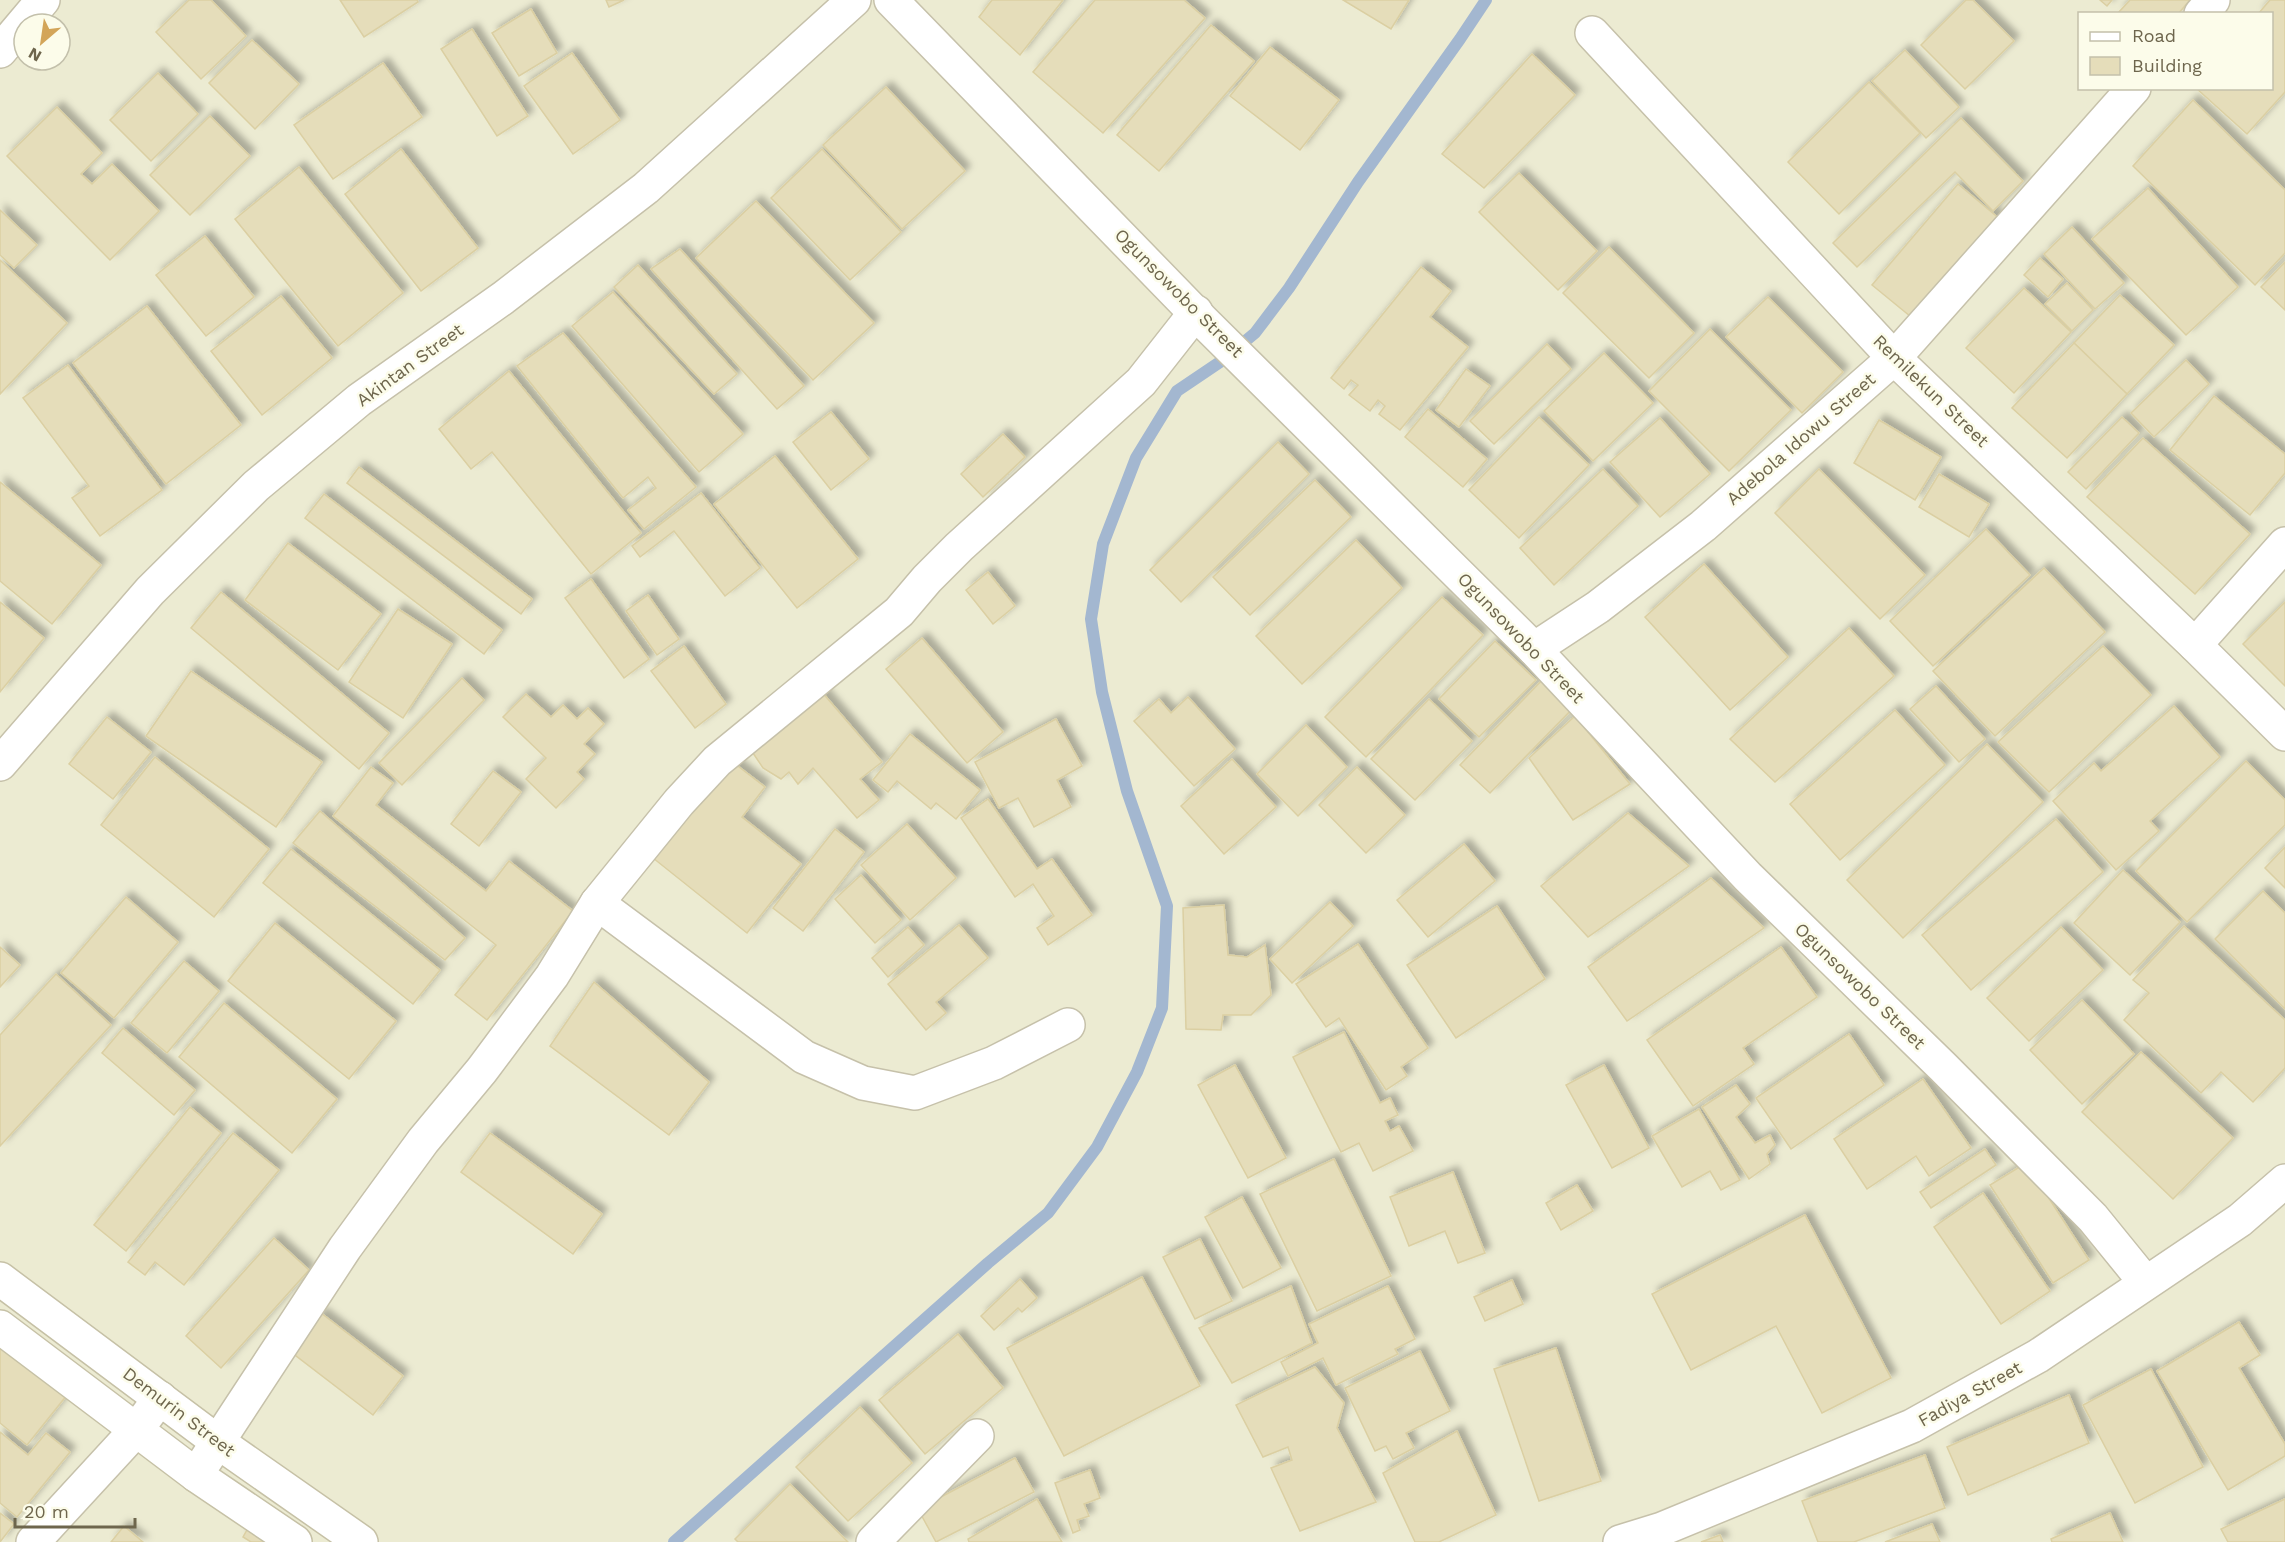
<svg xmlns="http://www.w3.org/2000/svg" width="2285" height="1542" font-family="'Work Sans',sans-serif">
	<defs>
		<filter id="shadow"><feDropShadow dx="5.5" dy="-5.5" stdDeviation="3" flood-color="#0004"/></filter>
	</defs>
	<rect width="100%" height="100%" fill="#f8f9e4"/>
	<path fill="#ecebd2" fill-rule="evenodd" d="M0 0H2285V1542H0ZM2080 14H2272V88H2080ZM24 24H60V60H24Z"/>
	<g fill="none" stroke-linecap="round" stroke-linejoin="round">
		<path stroke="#a3b7d0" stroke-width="12" d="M674 1542 988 1263 1048 1213 1097 1147 1137 1072 1162 1008 1167 906 1127 791 1102 692 1091 619 1103 544 1136 458 1177 391 1220 362 1255 333 1289 288 1358 182 1460 39 1486 0"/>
	</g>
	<g fill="#e5ddba" stroke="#dbcfa2" stroke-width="1.5" filter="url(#shadow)">
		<path d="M189 0H211L246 36 201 79 156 32Z"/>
		<path d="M340 0H417L418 2 364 37Z"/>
		<path d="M606 0H624L609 7Z"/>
		<path d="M992 0H1063L1020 55 979 17Z"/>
		<path d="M1095 0H1184L1205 18 1103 133 1033 72Z"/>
		<path d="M1343 0H1409L1391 29Z"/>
		<path d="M1966 0H1973L2014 41 1965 89 1921 45Z"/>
		<path d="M2100 0H2112L2107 6Z"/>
		<path d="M2130 0H2190L2178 14H2120L2119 12Z"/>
		<path d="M2270 0H2285V92L2247 134 2196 88H2272V14H2258Z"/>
		<path d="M531 9 557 53 519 76 492 33Z"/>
		<path d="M1211 25 1254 61 1159 171 1117 135Z"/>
		<path d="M472 29 528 116 497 136 441 49Z"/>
		<path d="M252 40 299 84 255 129 209 83Z"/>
		<path d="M1270 47 1339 100 1300 150 1230 96Z"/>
		<path d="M1905 50 1959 107 1926 138 1872 81Z"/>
		<path d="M572 53 620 120 573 154 524 86Z"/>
		<path d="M1532 54 1575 95 1484 188 1442 154Z"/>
		<path d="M383 63 422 117 333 179 294 125Z"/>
		<path d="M158 73 198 114 151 161 110 120Z"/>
		<path d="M1869 82 1920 133 1839 214 1788 162Z"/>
		<path d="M886 87 965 171 902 229 823 145Z"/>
		<path d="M2193 100 2285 190V253L2255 285 2133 166Z"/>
		<path d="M57 107 102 153 81 174 92 184 112 164 159 211 110 260 7 156Z"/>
		<path d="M210 116 250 156 190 215 150 175Z"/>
		<path d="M1961 118 2023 181 1993 211 1955 172 1857 267 1833 243Z"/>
		<path d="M401 149 478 248 421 291 345 194Z"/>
		<path d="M822 149 901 232 850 280 771 198Z"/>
		<path d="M299 167 403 293 338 346 235 219Z"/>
		<path d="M1519 173 1597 251 1558 290 1479 212Z"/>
		<path d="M1958 184 2001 220 1916 321 1872 285Z"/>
		<path d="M2148 188 2238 287 2186 335 2092 239Z"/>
		<path d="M756 201 874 323 813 380 696 258Z"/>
		<path d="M0 210 37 245 14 268 0 255Z"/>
		<path d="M2072 227 2124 283 2095 309 2044 254Z"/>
		<path d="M205 236 254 297 206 336 156 275Z"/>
		<path d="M1609 247 1694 333 1649 378 1563 293Z"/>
		<path d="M680 249 804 386 777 409 651 269Z"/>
		<path d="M2040 258 2063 279 2048 297 2024 275Z"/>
		<path d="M0 260 67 323 0 394Z"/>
		<path d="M2285 262V310L2261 287Z"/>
		<path d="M638 265 737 374 714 394 614 287Z"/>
		<path d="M1421 267 1451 291 1430 317 1468 347 1400 430 1379 414 1385 406 1378 400 1370 411 1349 395 1358 385 1351 380 1344 389 1331 378Z"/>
		<path d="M2067 283 2093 310 2072 331 2045 304Z"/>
		<path d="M2024 288 2071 332 2014 393 1966 348Z"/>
		<path d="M613 292 743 434 699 472 572 326Z"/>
		<path d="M2120 295 2174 345 2127 394 2074 343Z"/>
		<path d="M281 296 332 358 262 415 211 351Z"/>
		<path d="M1768 297 1843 372 1802 413 1726 337Z"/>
		<path d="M147 306 241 425 166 484 73 363Z"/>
		<path d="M1710 329 1791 410 1729 471 1649 391Z"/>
		<path d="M563 333 696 487 644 529 628 510 656 488 648 477 623 498 517 366Z"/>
		<path d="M2074 343 2127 394 2067 458 2012 408Z"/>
		<path d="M1547 344 1571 369 1494 444 1470 421Z"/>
		<path d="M1604 353 1653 403 1593 461 1544 411Z"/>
		<path d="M2186 360 2209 384 2154 437 2131 413Z"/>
		<path d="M68 365 162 490 100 536 72 498 89 486 23 398Z"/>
		<path d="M1466 369 1490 386 1459 427 1436 410Z"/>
		<path d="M509 371 641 533 591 574 492 452 471 469 439 429Z"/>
		<path d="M2214 396 2285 454V473L2250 515 2170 450Z"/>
		<path d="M1428 409 1487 459 1463 487 1405 437Z"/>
		<path d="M831 412 869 459 831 490 793 442Z"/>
		<path d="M1539 417 1589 465 1519 538 1469 490Z"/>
		<path d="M2122 417 2139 433 2086 489 2068 472Z"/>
		<path d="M1660 418 1710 474 1660 517 1610 462Z"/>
		<path d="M1879 420 1941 457 1915 500 1854 463Z"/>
		<path d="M1003 434 1025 457 983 497 961 474Z"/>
		<path d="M2143 438 2250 534 2195 594 2087 497Z"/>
		<path d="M1278 442 1309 474 1181 602 1150 570Z"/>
		<path d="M775 456 858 559 797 608 714 504Z"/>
		<path d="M359 467 532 599 521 614 347 483Z"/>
		<path d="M1603 469 1638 506 1554 585 1520 548Z"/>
		<path d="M1819 469 1925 575 1880 619 1775 513Z"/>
		<path d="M1939 474 1989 504 1969 537 1919 507Z"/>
		<path d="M1315 480 1351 517 1250 615 1213 577Z"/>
		<path d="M0 482 101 565 52 624 0 581Z"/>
		<path d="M701 493 760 568 725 596 674 531 640 557 632 546Z"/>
		<path d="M324 494 502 630 484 654 305 518Z"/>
		<path d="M1986 529 2030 575 1933 666 1890 621Z"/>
		<path d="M1356 540 1402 588 1302 684 1256 636Z"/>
		<path d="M288 543 381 614 338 670 245 600Z"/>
		<path d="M1704 564 1788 657 1730 710 1645 617Z"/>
		<path d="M2044 568 2105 632 1995 736 1933 671Z"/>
		<path d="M988 572 1015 606 993 624 966 590Z"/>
		<path d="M591 579 649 659 624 678 565 598Z"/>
		<path d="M221 592 389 733 359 769 191 628Z"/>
		<path d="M648 595 679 639 657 655 626 611Z"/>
		<path d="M1442 597 1483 635 1366 757 1325 717Z"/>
		<path d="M0 602 44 638 0 692Z"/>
		<path d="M2285 602V686L2243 644Z"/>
		<path d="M398 609 452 644 403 718 349 682Z"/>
		<path d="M1849 628 1894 676 1775 782 1730 739Z"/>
		<path d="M922 638 1003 732 967 763 886 669Z"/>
		<path d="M1495 641 1536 680 1479 737 1439 699Z"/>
		<path d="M684 646 726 704 695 728 651 671Z"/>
		<path d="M2103 646 2151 695 2049 792 1998 742Z"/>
		<path d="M191 671 322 762 276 827 146 736Z"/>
		<path d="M1548 674 1578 703 1490 793 1460 765Z"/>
		<path d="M462 678 484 700 402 785 379 763Z"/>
		<path d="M1936 686 1985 739 1959 762 1910 709Z"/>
		<path d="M821 691 882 762 860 779 879 800 857 818 813 768 798 784 789 772 781 779 763 768 753 753Z"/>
		<path d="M526 694 551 717 563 705 577 719 588 708 604 724 584 744 595 754 577 772 584 779 556 808 526 779 546 758 503 717Z"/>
		<path d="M1188 697 1235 749 1194 786 1134 721 1159 699 1171 713Z"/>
		<path d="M1429 699 1472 741 1415 800 1371 759Z"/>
		<path d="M2174 706 2220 757 2150 821 2159 831 2116 870 2053 801 2094 763 2101 771Z"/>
		<path d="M1895 710 1945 765 1840 860 1790 804Z"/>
		<path d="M1575 716 1630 784 1573 820 1529 758Z"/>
		<path d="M107 717 151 752 113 799 69 764Z"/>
		<path d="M1056 719 1082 766 1057 780 1071 807 1034 827 1018 798 999 808 975 762Z"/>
		<path d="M1306 725 1347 767 1298 816 1257 774Z"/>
		<path d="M910 734 980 790 956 819 936 803 931 809 897 781 888 792 873 780Z"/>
		<path d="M1987 744 2043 802 1903 938 1847 880Z"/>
		<path d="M155 757 269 849 214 917 101 825Z"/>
		<path d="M1232 759 1276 807 1224 854 1181 806Z"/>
		<path d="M730 760 765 787 742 817 801 864 747 933 653 858Z"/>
		<path d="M2246 761 2285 800V825L2187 922 2136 871Z"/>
		<path d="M371 767 393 783 376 805 486 891 509 861 573 911 487 1020 455 995 496 945 333 816Z"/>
		<path d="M1357 767 1405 815 1366 853 1319 805Z"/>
		<path d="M493 771 521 792 479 846 451 824Z"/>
		<path d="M988 799 1037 869 1052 859 1092 915 1048 945 1037 928 1054 916 1033 884 1015 897 961 818Z"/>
		<path d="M320 811 465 938 445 960 293 843Z"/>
		<path d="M1628 813 1689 866 1588 937 1541 886Z"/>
		<path d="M2056 819 2103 872 1971 990 1922 935Z"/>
		<path d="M907 824 956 878 910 920 861 865Z"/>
		<path d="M835 829 864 852 803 931 773 908Z"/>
		<path d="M1464 844 1495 881 1428 937 1397 900Z"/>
		<path d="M2285 847V888L2265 868Z"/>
		<path d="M291 849 440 970 413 1004 263 883Z"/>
		<path d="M2123 870 2180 922 2130 975 2074 923Z"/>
		<path d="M861 875 901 920 875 943 835 899Z"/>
		<path d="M1711 878 1764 928 1627 1021 1588 967Z"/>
		<path d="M2263 891 2285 913V1009L2215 939Z"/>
		<path d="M126 897 178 942 114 1018 61 973Z"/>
		<path d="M1330 902 1353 926 1292 983 1270 959Z"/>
		<path d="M1224 905 1228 955 1247 957 1265 945 1271 995 1251 1015H1223L1221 1030 1186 1029 1183 908Z"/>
		<path d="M1497 906 1545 979 1456 1038 1407 965Z"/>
		<path d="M275 923 396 1021 349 1079 228 981Z"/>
		<path d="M959 925 988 958 936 1002 946 1013 926 1030 888 984Z"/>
		<path d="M2184 926 2285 1020V1068L2253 1102 2221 1072 2201 1093 2124 1020 2149 993 2133 980Z"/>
		<path d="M908 927 924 945 888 977 872 958Z"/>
		<path d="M2061 927 2103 970 2029 1041 1987 998Z"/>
		<path d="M1358 944 1428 1048 1401 1067 1407 1076 1386 1090 1339 1018 1326 1027 1296 984Z"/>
		<path d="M0 947 20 965 0 987Z"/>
		<path d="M1781 947 1817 997 1743 1048 1754 1064 1693 1106 1647 1040Z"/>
		<path d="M184 961 219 991 167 1053 131 1023Z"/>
		<path d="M56 974 111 1025 0 1146V1035Z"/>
		<path d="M594 982 709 1082 669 1135 550 1046Z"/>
		<path d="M2082 1000 2134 1054 2082 1104 2030 1050Z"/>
		<path d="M224 1003 337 1099 292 1153 179 1057Z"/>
		<path d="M123 1028 195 1090 174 1115 102 1053Z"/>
		<path d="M1344 1032 1380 1103 1390 1098 1398 1115 1385 1121 1390 1131 1399 1126 1413 1151 1373 1171 1359 1143 1341 1152 1293 1057Z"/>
		<path d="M1849 1034 1884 1085 1791 1149 1756 1098Z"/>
		<path d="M2141 1052 2233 1138 2173 1199 2082 1112Z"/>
		<path d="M1235 1065 1286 1158 1248 1178 1198 1085Z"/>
		<path d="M1604 1065 1649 1148 1612 1168 1566 1085Z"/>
		<path d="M1923 1079 1971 1148 1929 1176 1916 1156 1867 1189 1834 1139Z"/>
		<path d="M1736 1085 1750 1104 1736 1117 1755 1143 1770 1135 1775 1145 1767 1154 1770 1164 1749 1179 1702 1107Z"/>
		<path d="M190 1107 221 1133 126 1251 94 1225Z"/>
		<path d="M1699 1109 1740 1180 1721 1190 1710 1171 1682 1187 1652 1136Z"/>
		<path d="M233 1133 279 1170 184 1285 155 1262 145 1275 128 1262Z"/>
		<path d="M490 1133 602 1214 573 1254 461 1172Z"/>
		<path d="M1985 1149 1996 1165 1931 1208 1920 1192Z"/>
		<path d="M1334 1159 1391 1276 1317 1311 1260 1194Z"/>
		<path d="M2026 1163 2089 1260 2053 1283 1990 1185Z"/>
		<path d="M1453 1172 1485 1253 1458 1263 1445 1231 1409 1246 1390 1197Z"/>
		<path d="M1577 1185 1593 1211 1561 1230 1546 1203Z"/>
		<path d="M1983 1193 2050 1291 2001 1324 1934 1227Z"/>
		<path d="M1242 1197 1281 1268 1243 1288 1205 1217Z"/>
		<path d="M1805 1215 1891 1378 1822 1413 1776 1326 1691 1370 1652 1294Z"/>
		<path d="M274 1238 309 1270 221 1368 186 1336Z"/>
		<path d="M1200 1239 1232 1301 1195 1319 1163 1257Z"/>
		<path d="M1142 1277 1200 1386 1064 1456 1007 1348Z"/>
		<path d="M1020 1279 1037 1298 1022 1312 1018 1308 994 1330 981 1316Z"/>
		<path d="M1512 1280 1523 1304 1485 1321 1474 1297Z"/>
		<path d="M1291 1286 1312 1343 1232 1383 1199 1328Z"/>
		<path d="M1388 1286 1415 1339 1395 1349 1398 1354 1336 1385 1323 1358 1288 1376 1281 1362 1318 1343 1309 1324Z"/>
		<path d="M321 1313 403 1376 373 1415 291 1352Z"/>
		<path d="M2239 1322 2260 1355 2239 1368 2285 1444V1456L2228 1490 2157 1371Z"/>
		<path d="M958 1334 1003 1388 925 1454 879 1400Z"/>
		<path d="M0 1339 67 1395 27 1445 0 1423Z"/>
		<path d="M1556 1348 1601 1481 1539 1501 1494 1369Z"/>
		<path d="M1420 1351 1450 1411 1406 1433 1414 1448 1393 1459 1386 1446 1375 1451 1345 1388Z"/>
		<path d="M1315 1367 1344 1403 1337 1428 1376 1502 1300 1531 1271 1468 1292 1460 1288 1447 1263 1457 1236 1405Z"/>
		<path d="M2151 1369 2203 1467 2135 1503 2083 1405Z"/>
		<path d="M2069 1395 2089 1443 1968 1495 1947 1447Z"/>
		<path d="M860 1407 912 1463 848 1521 796 1467Z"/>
		<path d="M1457 1431 1496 1515 1439 1542H1415L1383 1473Z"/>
		<path d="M0 1432 28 1455 46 1433 70 1452 17 1517 0 1503Z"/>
		<path d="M1925 1455 1945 1508 1854 1542H1818L1802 1501Z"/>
		<path d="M1015 1458 1034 1492 936 1542 918 1509Z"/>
		<path d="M1090 1470 1100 1498 1084 1504 1089 1516 1077 1520 1080 1530 1073 1533 1055 1483Z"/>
		<path d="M790 1484 848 1542H738L735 1539Z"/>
		<path d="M1037 1499 1062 1542H969L968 1539Z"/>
		<path d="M2285 1499V1542H2228L2221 1529Z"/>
		<path d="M0 1513 14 1524 0 1542Z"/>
		<path d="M2110 1513 2123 1542H2052L2051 1539Z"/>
		<path d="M251 1523 273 1542H251L243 1537Z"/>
		<path d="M1932 1524 1940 1542H1885Z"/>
		<path d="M124 1526 143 1542H111Z"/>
		<path d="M1720 1535 1723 1542H1701Z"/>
	</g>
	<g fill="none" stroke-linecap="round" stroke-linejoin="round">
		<g stroke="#c6c1aa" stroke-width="36">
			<g id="street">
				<path d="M891 0 1202 320 1534 649 1748 877 1943 1067 2093 1218 2145 1282"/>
				<path d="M2201 14 2213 0"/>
				<path d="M1592 33 1894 358 2195 645 2285 734"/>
				<path d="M0 51 43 0"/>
				<path d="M2195 645 2285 544"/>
				<path d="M1534 649 1598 607 1703 526 1894 358 2134 88"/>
				<path d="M0 764 150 591 256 486 359 400 503 298 646 188 854 0"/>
				<path d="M597 903 804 1057 863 1083 915 1093 994 1063 1068 1025"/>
				<path d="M196 1475 345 1248 423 1141 482 1070 552 976 597 903 679 802 717 761 899 612 927 579 959 547 1141 382 1196 312"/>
				<path d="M33 1542 137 1429 160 1398"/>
				<path d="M873 1542 977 1436"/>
				<path d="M1620 1542 1662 1529 1912 1426 2038 1356 2240 1220 2285 1181"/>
			</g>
		</g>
		<g stroke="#c6c1a6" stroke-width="36">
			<g id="secondary">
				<path d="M0 1279 218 1442 361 1542"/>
				<path d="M0 1327 196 1475 295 1542"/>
			</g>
		</g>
		<use href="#street" stroke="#fff" stroke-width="33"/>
		<use href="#secondary" stroke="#fff" stroke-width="33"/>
	</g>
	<g text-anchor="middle" stroke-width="5" stroke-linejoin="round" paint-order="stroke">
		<g font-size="18" fill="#6e664d" stroke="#fcfcea">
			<text transform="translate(1179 293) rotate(45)" y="6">Ogunsowobo Street</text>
			<text transform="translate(410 365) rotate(-36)" y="6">Akintan Street</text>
			<text transform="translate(1931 391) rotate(44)" y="6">Remilekun Street</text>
			<text transform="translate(1801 439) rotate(-41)" y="6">Adebola Idowu Street</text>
			<text transform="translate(1521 638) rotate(46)" y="6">Ogunsowobo Street</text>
			<text transform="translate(1860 986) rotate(44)" y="6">Ogunsowobo Street</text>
			<text transform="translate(1970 1394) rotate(-29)" y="6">Fadiya Street</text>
			<text transform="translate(179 1412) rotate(37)" y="6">Demurin Street</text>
		</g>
	</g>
	<rect x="2078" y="12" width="195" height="78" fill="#fcfcea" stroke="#c3c0ab" stroke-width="1.5"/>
	<rect x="2090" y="32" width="30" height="9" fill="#ffffff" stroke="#c3c0ab" stroke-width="1.5"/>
	<text x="2132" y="42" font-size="18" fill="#6e664d">Road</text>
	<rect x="2090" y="57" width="30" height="18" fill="#e5ddba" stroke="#c3c0ab" stroke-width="1.5"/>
	<text x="2132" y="72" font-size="18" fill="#6e664d">Building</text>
	<g transform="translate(42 42) rotate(209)"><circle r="28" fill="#fcfcea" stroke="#c3c0ab" stroke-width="1.5"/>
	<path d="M0-4.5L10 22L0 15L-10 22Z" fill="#d3a559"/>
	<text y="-9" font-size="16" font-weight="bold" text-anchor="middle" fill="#6e664d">N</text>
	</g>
	<path d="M15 1518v9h120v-9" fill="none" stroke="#6e664d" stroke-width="3"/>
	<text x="24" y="1518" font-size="18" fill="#6e664d" stroke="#fcfcea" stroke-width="4.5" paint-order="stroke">20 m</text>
</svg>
